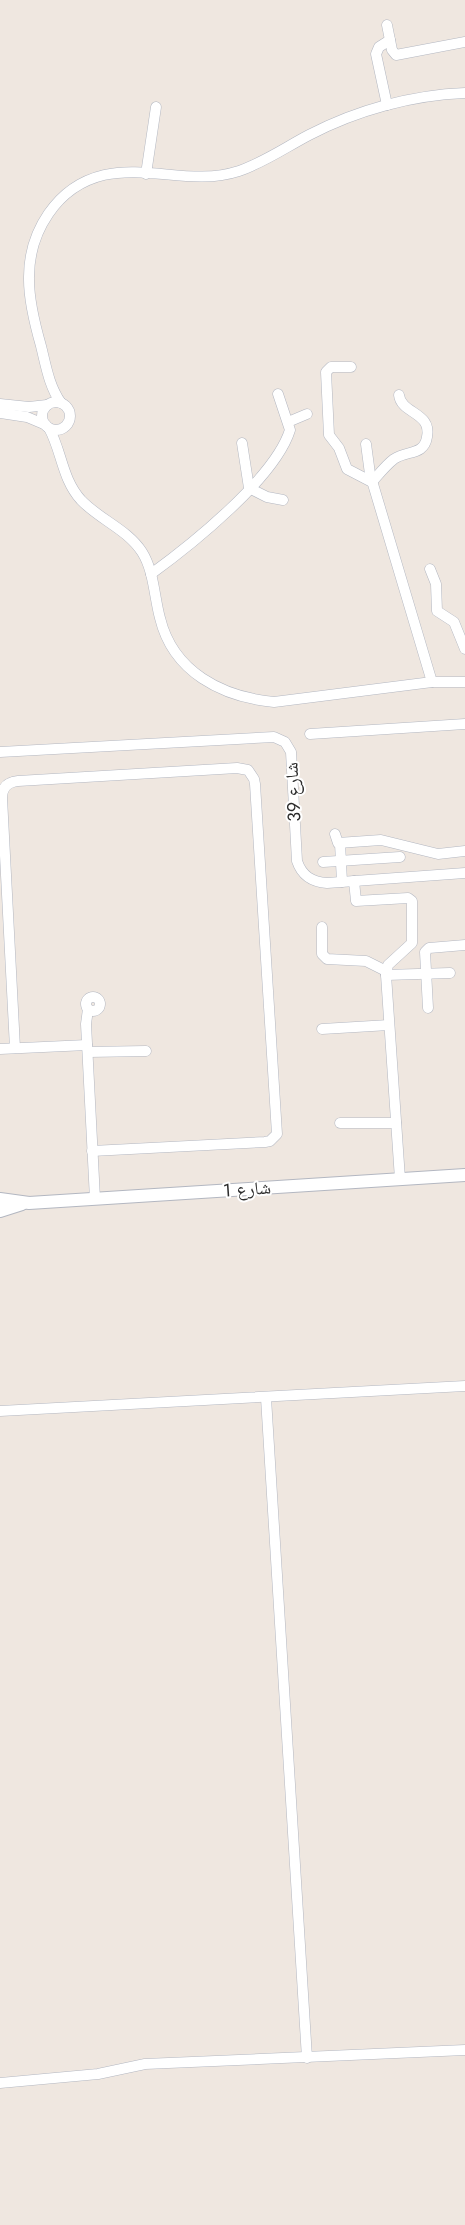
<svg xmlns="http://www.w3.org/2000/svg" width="465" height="2225" font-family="Jost,'Noto Naskh Arabic',sans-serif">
	<rect width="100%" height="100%" fill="#efe7e0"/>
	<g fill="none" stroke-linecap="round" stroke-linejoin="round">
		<g stroke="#b3b7c1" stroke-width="11">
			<g id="minor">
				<path d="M387 25 392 50 396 55 465 42"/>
				<path d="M387 105 376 54 379 47 390 40"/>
				<path d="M146 174 156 107"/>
				<path d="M351 367H331L326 372 329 435 339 448 347 469 372 482C379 474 386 465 394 459 407 450 424 456 427 437 432 412 401 414 399 395"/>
				<circle cx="56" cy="416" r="14"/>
				<path d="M61 403C49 386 46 366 41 346 35 325 29 302 29 280 28 232 57 186 104 175 149 165 193 186 239 171 265 162 286 147 309 135 357 110 412 95 465 93"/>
				<path d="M0 404 29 407 47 405"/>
				<path d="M0 413 27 417 46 425"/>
				<path d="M288 422 307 414"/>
				<path d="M49 428C62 452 62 479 81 500 100 520 127 529 142 552 154 571 154 596 160 618 173 672 222 697 274 702L432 682H465"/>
				<path d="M242 443 249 488 267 497 283 500"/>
				<path d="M366 444 370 474 432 682"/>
				<path d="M430 569 436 584 437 611 454 622 465 649"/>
				<path d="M151 574C191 545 275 478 290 430L278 394"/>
				<path d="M310 734 465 724"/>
				<path d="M0 752 274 737 285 742 291 752 297 861C302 876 312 882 327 883L465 873"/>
				<path d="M335 834 338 843 381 840 438 854 465 851"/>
				<path d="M340 843 342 882"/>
				<path d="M323 862 400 857"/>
				<path d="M354 881 356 901 408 898 412 901V943L388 965 386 975 400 1179"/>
				<path d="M322 927V954L327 959 366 961 386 971"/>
				<path d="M386 975 450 973"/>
				<circle cx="93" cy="1004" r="7"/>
				<path d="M428 1008 425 952 429 948 465 945"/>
				<path d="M88 1009 86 1024 95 1199"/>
				<path d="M322 1029 389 1025"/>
				<path d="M15 1048 2 798C2 788 7 782 18 781L237 768 248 770 254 779 255 784 277 1134 270 1141 265 1142 92 1151"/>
				<path d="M0 1049 87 1045"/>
				<path d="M88 1052 146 1051"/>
				<path d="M340 1123H396"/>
				<path d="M266 1398 307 2058"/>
				<path d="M0 1411 465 1386"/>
				<path d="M0 2083 98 2074 145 2064 465 2050"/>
			</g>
		</g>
		<g stroke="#b3b7c1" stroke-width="14">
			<g id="tertiary">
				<path d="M0 1199 29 1203 465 1175"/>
				<path d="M0 1211 22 1204"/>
			</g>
		</g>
		<use href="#minor" stroke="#fff" stroke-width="10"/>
		<use href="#tertiary" stroke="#fff" stroke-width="12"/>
	</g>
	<g text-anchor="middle" stroke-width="4" stroke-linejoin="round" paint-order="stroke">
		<g font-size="18" fill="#2d2d2d" stroke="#fff">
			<text transform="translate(293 792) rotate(-93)" y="6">شارع 39</text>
			<text transform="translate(247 1189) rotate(-4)" y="6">شارع 1</text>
		</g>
	</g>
</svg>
